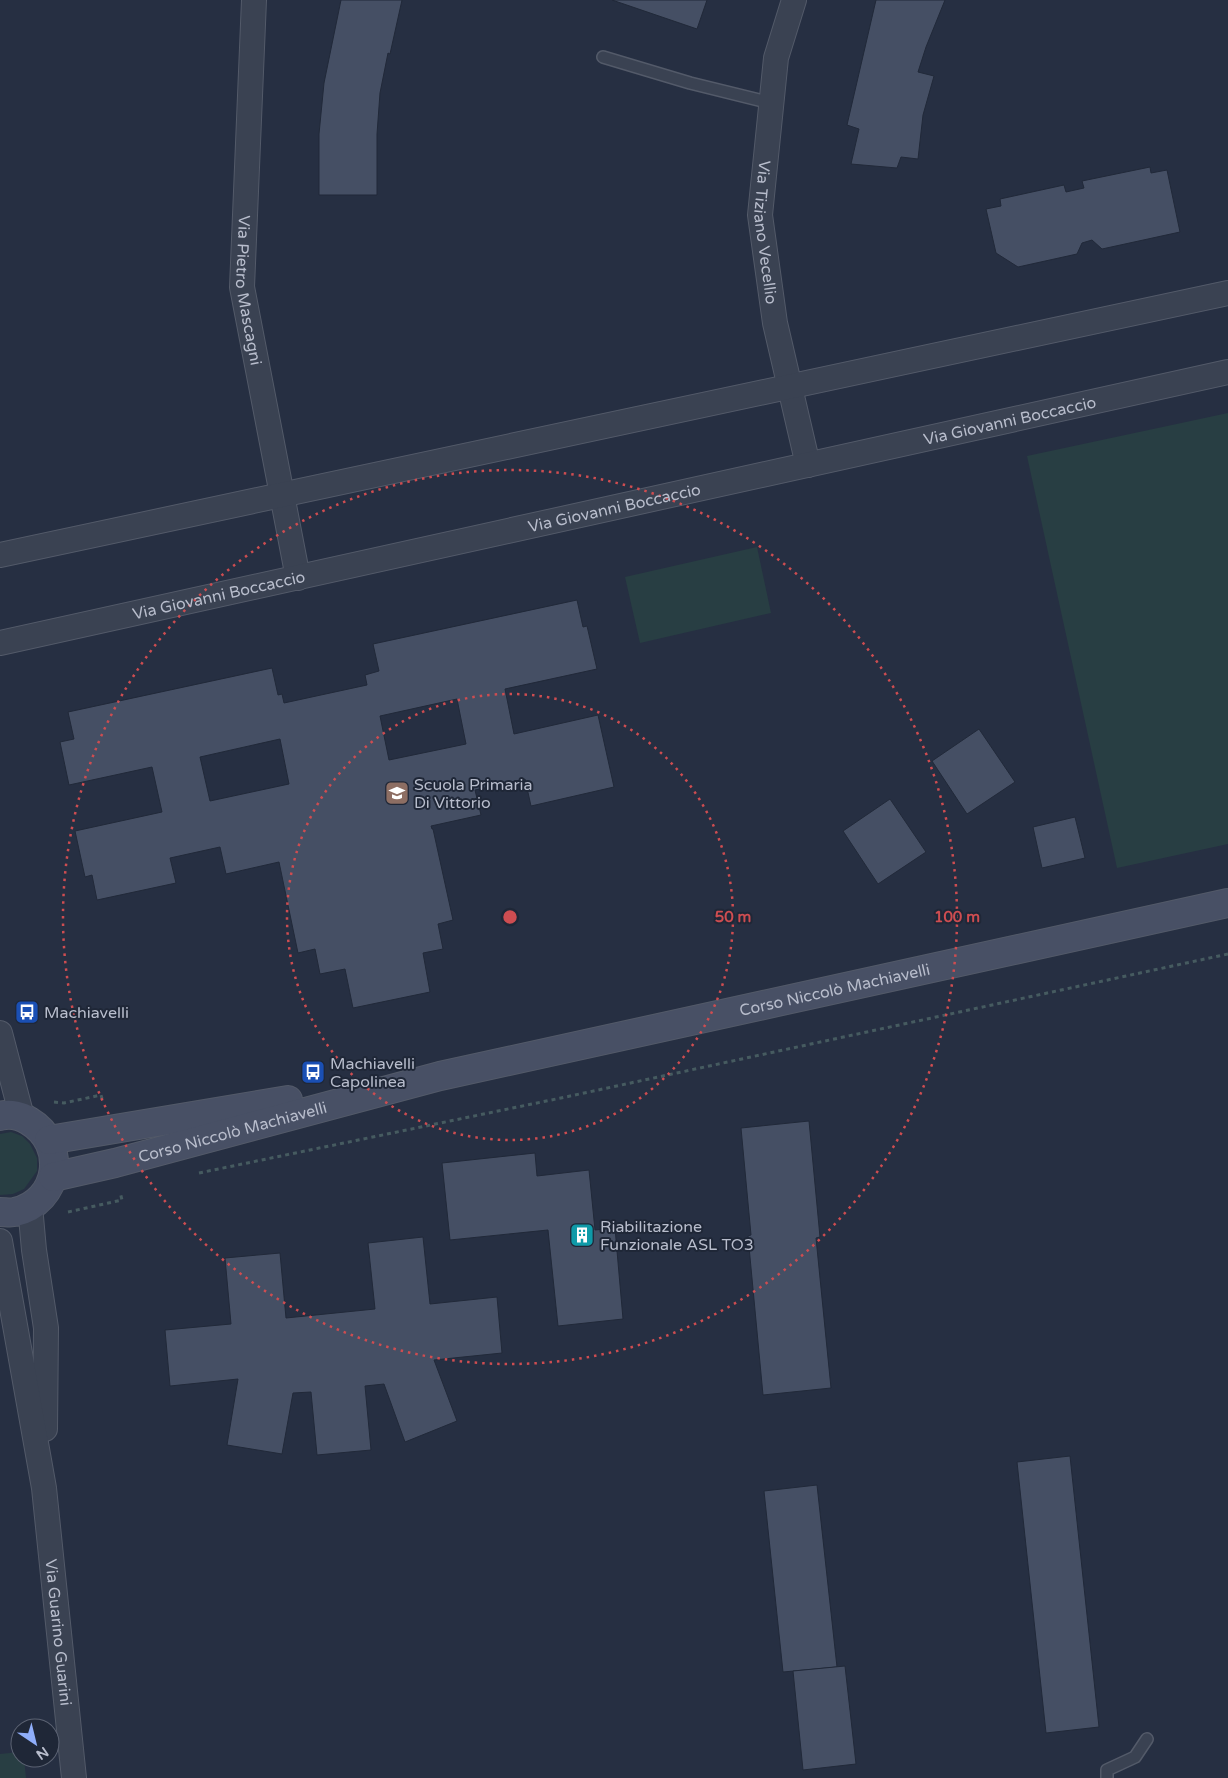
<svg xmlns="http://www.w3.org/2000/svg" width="1228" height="1778" font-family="'Varela Round',sans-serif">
	<rect width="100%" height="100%" fill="#262f42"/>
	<g fill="#283e43">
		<path d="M1228 413V844L1117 868 1027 456Z"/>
		<path d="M757 547 771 613 640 643 625 577Z"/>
		<path d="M11 1132 22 1136 30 1144 37 1158V1171L24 1189 13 1194 0 1195V1134Z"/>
		<path d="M20 1752V1758H24L26 1778H0V1754Z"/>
	</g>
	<g fill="#454f64" stroke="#212939" fill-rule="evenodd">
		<path d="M341 0H402L390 54 388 53 380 93 377 134V195H319V134L324 83Z"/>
		<path d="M612 0H707L697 29Z"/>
		<path d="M876 0H945L926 47 918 72 934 76 923 115 918 159 901 157 897 168 851 164 859 129 847 125Z"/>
		<path d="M1150 167 1151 173 1167 170 1180 232 1102 249 1092 240 1082 243 1077 254 1018 267 996 253 986 209 1001 206 1000 199 1064 185 1066 192 1084 188 1082 181Z"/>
		<path d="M577 600 583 627 587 626 597 669 505 689 514 734 598 715 614 787 531 806 525 779 475 790 481 815 431 826 432 829H433L453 920 438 924 443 949 423 953 430 992 353 1008 345 969 320 974 315 949 298 953 279 862 226 874 220 847 170 858 176 883 97 900 92 875 85 877 75 831 162 812 152 767 69 785 60 742 74 739 68 712 272 668 278 695 282 694 284 703 367 685 365 675 379 671 373 644ZM457 699 466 744 389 760 380 716ZM280 739 289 784 210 801 200 757Z"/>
		<path d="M979 729 1015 782 967 814 932 761Z"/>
		<path d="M890 799 926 852 878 884 843 831Z"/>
		<path d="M1075 817 1085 858 1042 868 1033 827Z"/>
		<path d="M809 1121 820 1237 816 1238 831 1388 763 1395 748 1236 751 1235 741 1128Z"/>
		<path d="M535 1153 537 1176 589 1170 595 1230 615 1228 623 1319 558 1326 548 1230 450 1240 442 1163Z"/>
		<path d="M423 1237 430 1304 497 1297 502 1353 434 1360 457 1421 405 1442 384 1384 365 1386 371 1450 317 1455 311 1392 293 1393 282 1454 227 1445 238 1379 170 1386 165 1330 231 1324 225 1258 280 1253 286 1318 375 1309 368 1243Z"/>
		<path d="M1070 1456 1099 1727 1046 1733 1017 1462Z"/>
		<path d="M817 1485 837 1667 783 1672 764 1491Z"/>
		<path d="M845 1666 856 1764 803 1770 793 1671Z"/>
	</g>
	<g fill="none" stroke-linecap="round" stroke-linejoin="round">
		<g stroke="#535a69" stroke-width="14">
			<g id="lane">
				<path d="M603 57 690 83 771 103"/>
				<path d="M1107 1778V1770L1135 1757 1147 1739"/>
			</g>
		</g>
		<g stroke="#535a69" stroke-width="26">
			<g id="street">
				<path id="s1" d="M254 0 242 287 298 578"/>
				<path id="s2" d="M794 0 776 58 760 215 775 323 808 465"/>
				<path d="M0 555 1228 293"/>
				<path id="s3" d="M0 643 1228 372"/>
				<path d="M0 1033 22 1117"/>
				<path d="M30 1206 34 1250 46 1328 45 1429"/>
				<path id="s4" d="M0 1241 44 1488 74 1778"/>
			</g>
		</g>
		<g stroke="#535a69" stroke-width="30">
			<g id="secondary">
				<path d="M0 1116C10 1113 21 1116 29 1121 68 1144 60 1202 15 1212 11 1213 5 1212 0 1212"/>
				<path d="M49 1140 288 1100"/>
				<path id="s5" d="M53 1177 115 1163 440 1076 1228 903"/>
			</g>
		</g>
		<g stroke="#465b60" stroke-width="3" stroke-dasharray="4 4" stroke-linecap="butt">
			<path d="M54 1102 64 1103 101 1095 103 1102"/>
			<path d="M199 1173 561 1098 1228 954"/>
			<path d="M68 1212 122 1200 120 1192"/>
		</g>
		<use href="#lane" stroke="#3a4252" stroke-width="11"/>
		<use href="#street" stroke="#3a4252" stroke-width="24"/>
		<use href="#secondary" stroke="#485065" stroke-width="28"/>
	</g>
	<g fill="none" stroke="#ce4d51" stroke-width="2.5" stroke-dasharray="2.5 5">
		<circle cx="510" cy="917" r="223"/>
		<circle cx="510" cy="917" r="447"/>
	</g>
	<defs>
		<g id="school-square" transform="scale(1.25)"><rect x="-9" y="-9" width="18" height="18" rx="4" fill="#8d6e63" stroke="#1f2737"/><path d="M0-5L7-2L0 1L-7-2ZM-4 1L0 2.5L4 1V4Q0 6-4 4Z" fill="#fff"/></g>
		<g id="bus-square" transform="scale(1.25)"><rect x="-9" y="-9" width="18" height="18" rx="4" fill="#1a4fb4" stroke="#1f2737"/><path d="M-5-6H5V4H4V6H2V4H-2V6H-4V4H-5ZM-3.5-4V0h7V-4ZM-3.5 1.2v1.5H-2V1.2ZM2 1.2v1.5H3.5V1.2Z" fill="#fff"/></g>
		<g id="building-square" transform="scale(1.25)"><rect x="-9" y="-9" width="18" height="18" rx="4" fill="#0f9aa8" stroke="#1f2737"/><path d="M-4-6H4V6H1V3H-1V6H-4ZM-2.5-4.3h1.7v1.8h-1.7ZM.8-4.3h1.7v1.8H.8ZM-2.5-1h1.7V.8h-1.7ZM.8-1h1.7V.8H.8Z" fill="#fff"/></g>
	</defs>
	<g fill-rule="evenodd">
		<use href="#school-square" x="397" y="793"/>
		<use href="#bus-square" x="27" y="1012"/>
		<use href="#bus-square" x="313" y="1072"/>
		<use href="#building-square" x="582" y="1235"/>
	</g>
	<g text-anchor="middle" stroke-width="4" stroke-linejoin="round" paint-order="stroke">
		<g font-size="16" fill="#b8bdcc" stroke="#1f2737">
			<text dy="6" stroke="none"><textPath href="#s2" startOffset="236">Via Tiziano Vecellio</textPath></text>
			<text dy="6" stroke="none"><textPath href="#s1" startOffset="291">Via Pietro Mascagni</textPath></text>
			<text dy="6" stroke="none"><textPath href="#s3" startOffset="1034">Via Giovanni Boccaccio</textPath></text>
			<text dy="6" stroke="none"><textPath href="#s3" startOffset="629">Via Giovanni Boccaccio</textPath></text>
			<text dy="6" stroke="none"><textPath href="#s3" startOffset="224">Via Giovanni Boccaccio</textPath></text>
			<text dy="6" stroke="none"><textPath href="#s5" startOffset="804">Corso Niccolò Machiavelli</textPath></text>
			<text dy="6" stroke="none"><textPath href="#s5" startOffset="185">Corso Niccolò Machiavelli</textPath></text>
			<text dy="6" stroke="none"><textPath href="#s4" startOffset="396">Via Guarino Guarini</textPath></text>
		</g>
		<g font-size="16" fill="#b8bdcc" stroke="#1f2737" text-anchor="start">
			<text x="414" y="790">Scuola Primaria<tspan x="414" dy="18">Di Vittorio</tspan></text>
			<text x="44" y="1018">Machiavelli</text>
			<text x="330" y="1069">Machiavelli<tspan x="330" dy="18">Capolinea</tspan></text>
			<text x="600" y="1232">Riabilitazione<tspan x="600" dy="18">Funzionale ASL TO3</tspan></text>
		</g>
	</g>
	<circle cx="510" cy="917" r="8" fill="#ce4d51" stroke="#1f2737" stroke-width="2.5"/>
	<g font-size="15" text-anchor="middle" font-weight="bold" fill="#ce4d51" stroke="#1f2737" stroke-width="4" stroke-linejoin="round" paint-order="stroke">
		<text x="733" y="922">50 m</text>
		<text x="957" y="922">100 m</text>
	</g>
	<g transform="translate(35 1743) rotate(145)"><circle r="24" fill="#1f2737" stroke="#5c6373"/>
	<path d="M0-4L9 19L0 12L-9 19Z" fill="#8faefa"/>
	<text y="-8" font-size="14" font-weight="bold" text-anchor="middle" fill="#b8bdcc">N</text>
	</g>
</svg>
